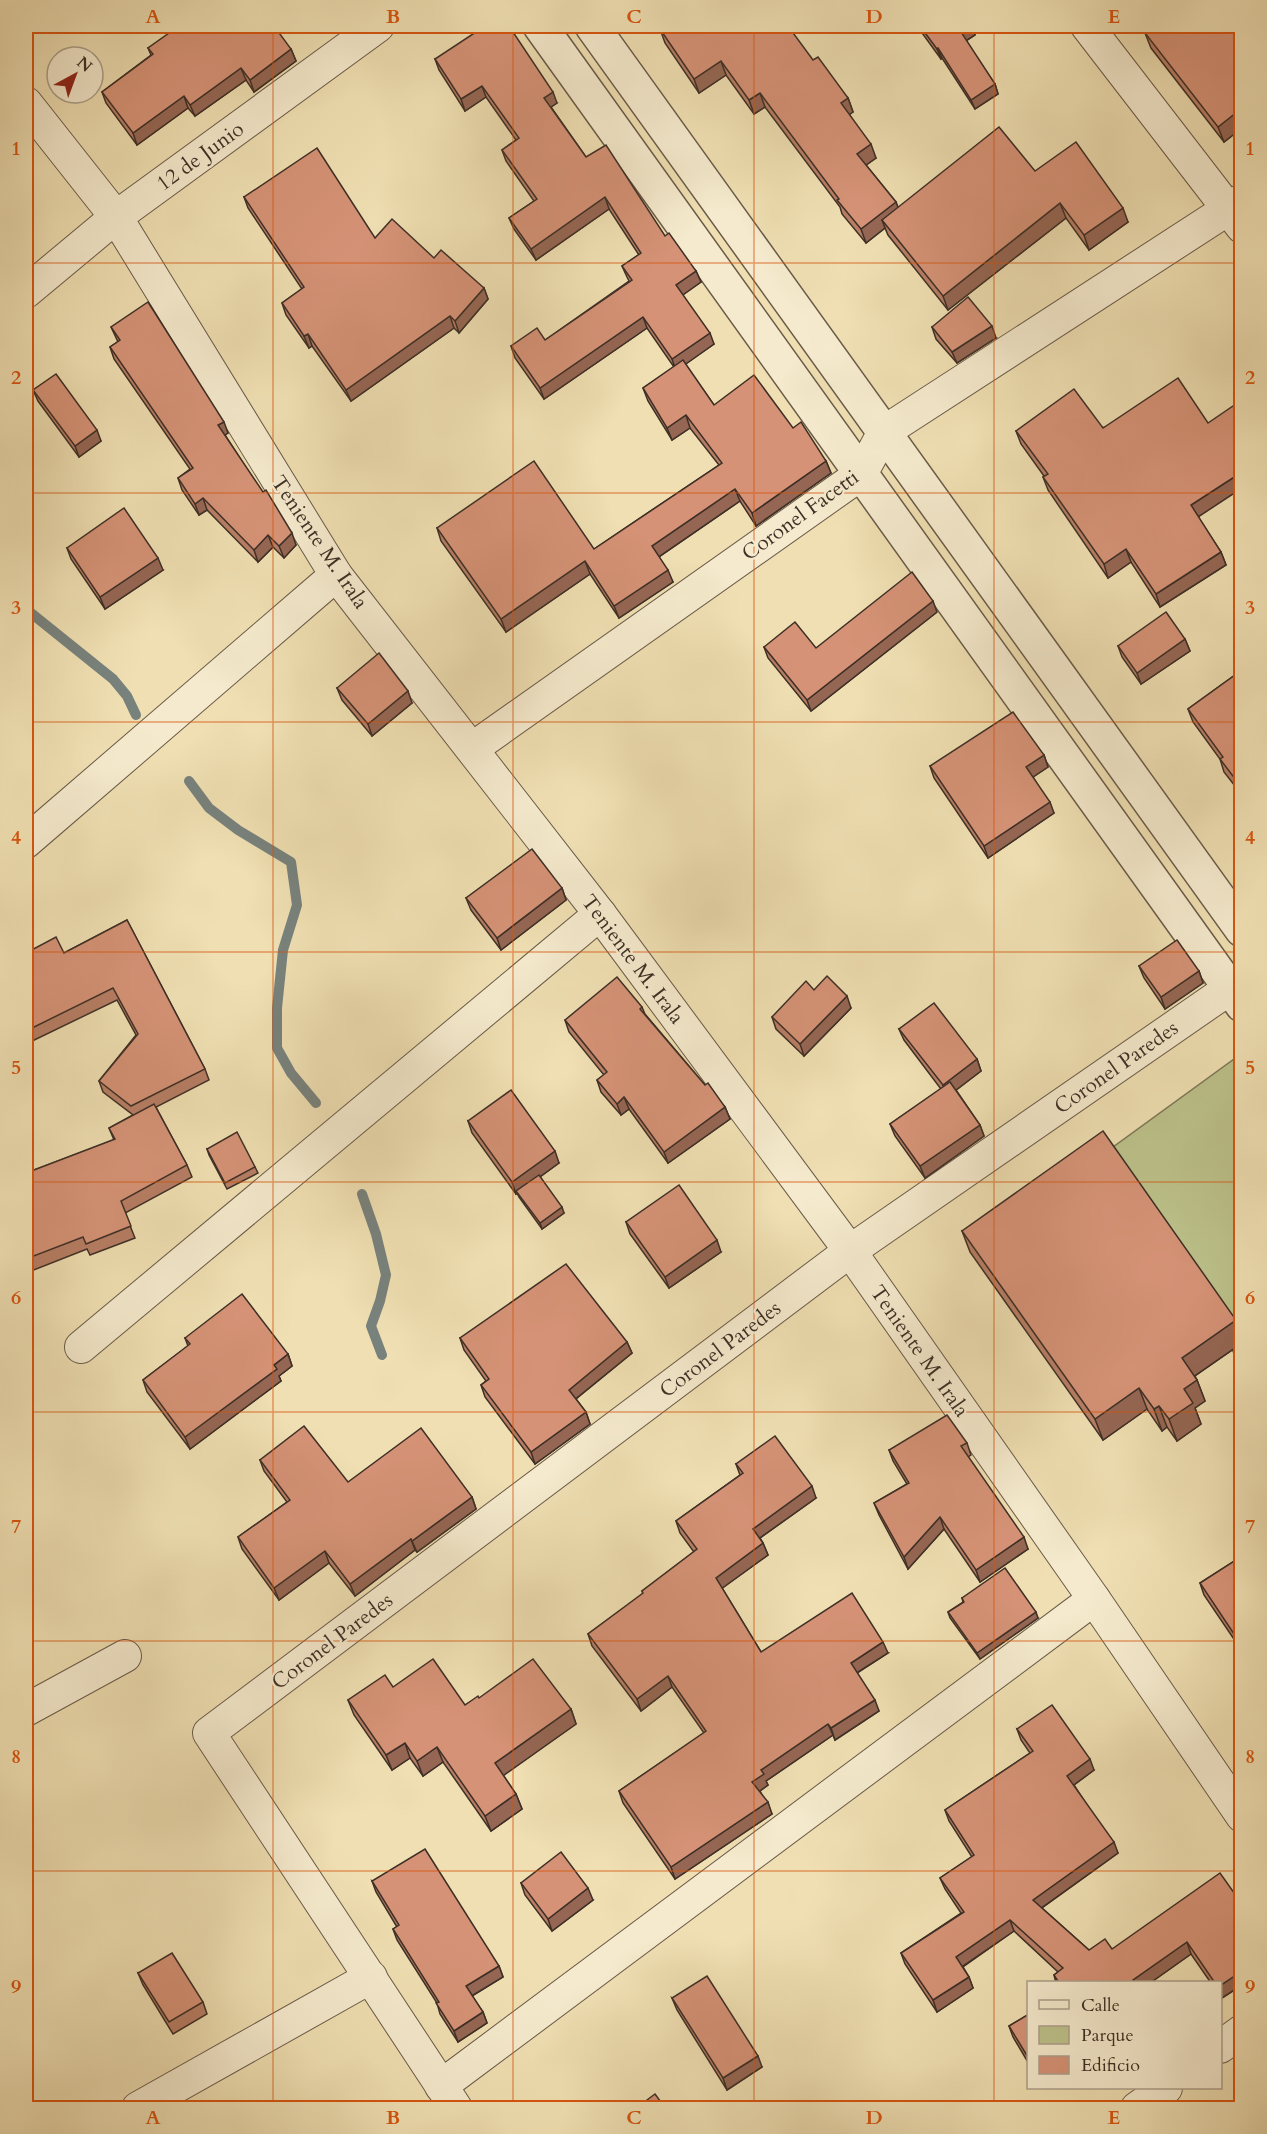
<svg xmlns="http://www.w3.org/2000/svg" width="1267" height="2134" font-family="Cardo,serif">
	<rect width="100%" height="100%" fill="#efdfb2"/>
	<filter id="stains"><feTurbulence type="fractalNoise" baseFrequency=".00333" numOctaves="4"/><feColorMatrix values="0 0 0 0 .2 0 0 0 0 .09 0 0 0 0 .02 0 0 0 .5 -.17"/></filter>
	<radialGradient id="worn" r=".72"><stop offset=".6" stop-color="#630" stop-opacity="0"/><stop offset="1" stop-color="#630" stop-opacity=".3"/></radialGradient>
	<path fill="#bcc18a" stroke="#7d7858" stroke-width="1.5" d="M1241 1054V1363L1098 1158Z"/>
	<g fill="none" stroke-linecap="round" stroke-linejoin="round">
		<g stroke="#78827d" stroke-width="10">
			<path d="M26 609 113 679 127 696 136 715"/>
			<path d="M189 781 209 808 238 830 291 862 297 905 283 950 277 1008V1048L291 1073 316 1103"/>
			<path d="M362 1194 376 1234 386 1275 380 1301 371 1326 382 1355"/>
		</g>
		<g stroke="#6a5b49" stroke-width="34">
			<g id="minor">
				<path d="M1087 26 1242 227"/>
				<path d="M26 103 116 217 336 575 600 914 850 1251 1094 1599 1242 1816"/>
				<path d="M26 292 116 217 378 26"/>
				<path d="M473 748 861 474 884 432 1242 200"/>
				<path d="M26 842 336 575"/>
				<path d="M81 1347 600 914"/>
				<path d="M26 1710 125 1656"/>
				<path d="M1220 2047 1242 2031"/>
				<path d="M441 2086 1094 1599"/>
				<path d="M138 2108 371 1977"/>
				<path d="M456 2108 209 1733 850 1251 1242 980"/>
				<path d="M1137 2108 1166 2088"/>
			</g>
		</g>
		<g stroke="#6a5b49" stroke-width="36">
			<g id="tertiary">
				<path d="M540 26 1242 1005"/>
				<path d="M592 26 1242 930"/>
			</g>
		</g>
		<use href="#minor" stroke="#f5eacd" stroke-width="32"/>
		<use href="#tertiary" stroke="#f5eacd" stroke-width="33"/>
	</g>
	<g fill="#b77e65" stroke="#3e2f26" stroke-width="1.5">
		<path d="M917 26H972L975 35 966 41 995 84 998 94 975 109 942 58 941 59Z"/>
		<path d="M1242 26V128L1224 142 1151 48 1145 33Z"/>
		<path d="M660 29 813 60 848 98 853 112 849 114 876 158 866 165 896 202 898 208 1035 171 1128 222 1089 250 1066 218 948 310 888 235 885 228 866 243 842 214 840 207 765 107 754 114 726 75 699 93 665 43Z"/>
		<path d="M148 48 291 49 296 61 254 92 246 80 195 116 188 108 137 145 106 103 102 92 151 55Z"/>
		<path d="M435 59 557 103 551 107 586 157 665 236 696 271 701 282 682 295 714 344 685 364 714 405 793 428 826 461 831 473 756 526 740 501 659 557 673 582 619 618 590 574 506 632 441 541 437 528 594 549 719 465 690 428 672 440 648 401 643 388 674 367 647 328 544 399 515 358 511 346 545 340 629 281 627 277 622 266 639 255 609 209 536 260 514 229 509 218 534 201 506 161 502 150 516 140 486 97 465 111 439 70Z"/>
		<path d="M244 197 375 238 434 258 484 288 488 299 459 333 454 328 351 401 312 346 309 348 286 315 282 303 302 289 248 208Z"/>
		<path d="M111 327 228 433 225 435 296 545 284 558 273 547 258 562 207 510 199 515 182 490 178 478 190 469 114 359 110 347 118 342Z"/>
		<path d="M932 327 996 338 957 363 936 339Z"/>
		<path d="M33 390 101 441 79 457 38 401Z"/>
		<path d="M1208 423 1198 517 1221 552 1226 565 1160 607 1131 562 1108 578 1048 490 1043 477 1044 476 1021 444 1016 431Z"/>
		<path d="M67 548 163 570 105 609 71 559Z"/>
		<path d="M937 612 811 711 768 658 764 647 816 648Z"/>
		<path d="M1185 639 1190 651 1141 684 1122 657 1118 646Z"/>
		<path d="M1242 670V795L1224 772 1220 759 1193 722 1188 709Z"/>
		<path d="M337 688 412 703 372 736 342 700Z"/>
		<path d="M1044 755 1048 767 1033 777 1054 813 988 858 934 778 930 766Z"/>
		<path d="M562 888 566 900 501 950 471 910 466 898Z"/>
		<path d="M127 920 205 1069 209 1080 156 1107 187 1165 192 1177 125 1213 135 1238 90 1255 87 1249 26 1273V1173L114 1140 109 1128 133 1115 103 1092 99 1081 136 1035 117 1000 26 1044V953H64Z"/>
		<path d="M1139 966 1199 971 1203 983 1165 1009 1144 978Z"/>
		<path d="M814 990 851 1008 804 1056 776 1029 772 1017Z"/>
		<path d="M642 1007 645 1014 705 1085 725 1107 730 1119 668 1163 629 1109 621 1115 601 1092 597 1080 604 1075 569 1032 565 1020Z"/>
		<path d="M899 1029 977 1059 981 1071 956 1090 980 1125 984 1136 925 1178 895 1136 890 1124 941 1089 904 1040Z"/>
		<path d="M468 1121 559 1163 540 1177 564 1213 542 1229 519 1197 517 1193 516 1194 472 1133Z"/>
		<path d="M207 1149 255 1167 258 1173 227 1189 209 1155Z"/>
		<path d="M626 1222 721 1252 669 1288 630 1234Z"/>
		<path d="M962 1231 1236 1320 1242 1334V1343L1195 1376 1197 1380 1205 1401 1195 1408 1201 1424 1177 1441 1167 1427 1162 1431 1147 1409 1103 1440 970 1252Z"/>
		<path d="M185 1338 288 1354 292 1366 279 1376 281 1381 190 1449 147 1392 143 1380 188 1346Z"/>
		<path d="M460 1338 627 1342 632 1353 576 1399 586 1412 590 1424 535 1464 485 1397 481 1385 486 1381 464 1350Z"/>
		<path d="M967 1443 971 1455 968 1457 1028 1549 980 1582 944 1529 908 1569 879 1515 874 1503 907 1484 893 1461 889 1450Z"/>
		<path d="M260 1460 348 1482 472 1497 476 1509 417 1552 415 1550 355 1596 329 1563 279 1600 242 1549 238 1537 287 1502 264 1471Z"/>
		<path d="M736 1464 816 1498 760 1538 763 1543 768 1555 722 1588 761 1652 888 1653 857 1673 879 1711 835 1740 833 1735 766 1781 768 1785 760 1791 772 1814 675 1879 623 1803 619 1791 704 1733 672 1687 641 1711 592 1646 588 1634 643 1594 642 1591 694 1552 680 1533 676 1521 740 1475Z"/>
		<path d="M1242 1556V1651L1204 1595 1200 1583Z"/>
		<path d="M962 1598 1038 1618 980 1659 950 1618 948 1612 963 1602Z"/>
		<path d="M393 1687 465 1705 479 1698 571 1709 576 1724 503 1775 516 1794 522 1809 491 1831 443 1762 423 1776 410 1758 392 1770 354 1715 348 1700Z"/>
		<path d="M1017 1729 1094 1770 1074 1785 1118 1853 1042 1908 1089 1950 1112 1949 1242 1904V1985L1222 1998 1221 1996V1983H1211L1191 1954 1150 1983H1056L1054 1975 1058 1972 1014 1931 963 1967 969 1977 973 1988 937 2012 905 1964 901 1953 961 1913 945 1889 940 1878 972 1857 949 1821 945 1810 1030 1753 1021 1740Z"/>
		<path d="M372 1881 499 1966 503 1977 472 1996 483 2012 487 2023 458 2042 440 2014 437 2003 397 1940 393 1929 397 1927 376 1892Z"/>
		<path d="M521 1883 593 1900 552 1931 525 1895Z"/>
		<path d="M138 1973 203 2002 207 2014 173 2034 143 1985Z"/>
		<path d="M672 1998 762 2067 727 2090 677 2010Z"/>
		<path d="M1029 2014V2064L1013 2037 1009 2026Z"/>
	</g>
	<g fill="#956653" stroke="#3e2f26" stroke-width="1.5">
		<path d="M885 26H895L887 31Z"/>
		<path d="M970 26H972L975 35 964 42 961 32Z"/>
		<path d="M938 48 942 58 941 59 937 49Z"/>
		<path d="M291 49 296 61 254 92 250 80Z"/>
		<path d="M721 61 726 75 699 93 694 79Z"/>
		<path d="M241 68 246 80 195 116 190 105Z"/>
		<path d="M995 84 998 94 975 109 971 100Z"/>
		<path d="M482 86 486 97 465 111 461 99Z"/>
		<path d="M553 92 557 103 548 109 544 98Z"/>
		<path d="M760 93 765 107 754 114 749 100Z"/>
		<path d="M184 96 188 108 137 145 133 133Z"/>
		<path d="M848 98 853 112 846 117 841 103Z"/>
		<path d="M1242 108V128L1224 142 1218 127Z"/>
		<path d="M871 144 876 158 862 168 857 154Z"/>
		<path d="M605 197 609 209 536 260 531 249Z"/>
		<path d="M896 202 901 215 882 220 885 228 866 243 861 229Z"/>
		<path d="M1060 203 1066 218 948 310 943 296Z"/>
		<path d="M1123 208 1128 222 1089 250 1084 235Z"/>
		<path d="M696 271 701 282 680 297 676 285Z"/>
		<path d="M484 288 488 299 459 333 455 321Z"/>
		<path d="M450 316 454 328 351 401 346 390Z"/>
		<path d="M643 317 647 328 544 399 540 388Z"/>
		<path d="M992 326 996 338 957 363 952 352Z"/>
		<path d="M710 333 714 344 676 371 672 359Z"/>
		<path d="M308 334 312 346 309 348 304 336Z"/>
		<path d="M686 415 690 428 672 440 667 428Z"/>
		<path d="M224 422 228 433 222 437 218 425Z"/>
		<path d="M97 430 101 441 79 457 75 446Z"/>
		<path d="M826 461 831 473 756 526 752 513Z"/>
		<path d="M1242 472V488L1195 519 1191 505Z"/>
		<path d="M735 489 740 501 657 558 652 546Z"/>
		<path d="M203 498 207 510 199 515 195 504Z"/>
		<path d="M292 533 296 545 284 558 279 546Z"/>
		<path d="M268 535 273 547 258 562 254 550Z"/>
		<path d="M1126 549 1131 562 1108 578 1104 564Z"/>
		<path d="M1221 552 1226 565 1160 607 1156 594Z"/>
		<path d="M158 558 163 570 105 609 100 597Z"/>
		<path d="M585 561 590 574 506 632 501 619Z"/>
		<path d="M668 570 673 582 619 618 614 606Z"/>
		<path d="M933 601 937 612 811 711 807 700Z"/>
		<path d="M1185 639 1190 651 1141 684 1137 673Z"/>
		<path d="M408 691 412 703 372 736 368 724Z"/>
		<path d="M1044 755 1048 767 1030 779 1026 767Z"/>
		<path d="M1050 802 1054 813 988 858 984 846Z"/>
		<path d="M562 888 566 900 501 950 497 938Z"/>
		<path d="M1199 971 1203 983 1165 1009 1161 997Z"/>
		<path d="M847 996 851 1008 804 1056 800 1044Z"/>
		<path d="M977 1059 981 1071 947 1097 943 1085Z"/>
		<path d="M624 1097 629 1109 621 1115 617 1104Z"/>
		<path d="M725 1107 730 1119 668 1163 664 1152Z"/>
		<path d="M980 1125 984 1136 925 1178 920 1166Z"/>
		<path d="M555 1151 559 1163 516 1194 512 1182Z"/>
		<path d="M562 1207 564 1213 542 1229 540 1223Z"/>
		<path d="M717 1240 721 1252 669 1288 665 1277Z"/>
		<path d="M1236 1320 1242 1334V1343L1190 1379 1182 1358Z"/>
		<path d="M627 1342 632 1353 573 1401 569 1390Z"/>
		<path d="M288 1354 292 1366 279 1376 281 1381 190 1449 185 1437Z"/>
		<path d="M1197 1380 1205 1401 1195 1408 1201 1424 1177 1441 1169 1419 1184 1389Z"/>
		<path d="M1139 1388 1147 1409 1103 1440 1095 1419Z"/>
		<path d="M1159 1406 1167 1427 1162 1431 1154 1409Z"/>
		<path d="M586 1412 590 1424 535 1464 531 1452Z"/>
		<path d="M812 1486 816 1498 757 1540 753 1529Z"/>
		<path d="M472 1497 476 1509 417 1552 412 1541Z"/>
		<path d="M940 1517 944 1529 908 1569 904 1557Z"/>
		<path d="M1024 1537 1028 1549 980 1582 976 1570Z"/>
		<path d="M411 1539 415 1550 355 1596 350 1584Z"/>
		<path d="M763 1543 768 1555 721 1589 716 1578Z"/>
		<path d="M325 1551 329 1563 279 1600 274 1588Z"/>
		<path d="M1036 1612 1038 1618 980 1659 977 1653Z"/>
		<path d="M883 1642 888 1653 855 1674 851 1663Z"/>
		<path d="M668 1676 672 1687 641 1711 637 1699Z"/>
		<path d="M875 1700 879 1711 835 1740 831 1728Z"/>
		<path d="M571 1709 576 1724 500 1778 495 1763Z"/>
		<path d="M828 1724 833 1735 766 1781 768 1785 757 1793 752 1782 761 1770Z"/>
		<path d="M405 1743 410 1758 392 1770 386 1755Z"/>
		<path d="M437 1747 443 1762 423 1776 417 1761Z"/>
		<path d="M1090 1759 1094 1770 1071 1787 1067 1776Z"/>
		<path d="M516 1794 522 1809 491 1831 485 1816Z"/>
		<path d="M768 1802 772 1814 675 1879 671 1867Z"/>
		<path d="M1114 1842 1118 1853 1037 1911 1033 1900Z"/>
		<path d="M588 1888 593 1900 552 1931 548 1919Z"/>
		<path d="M1010 1920 1014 1931 960 1968 956 1957Z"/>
		<path d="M1187 1942 1191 1954 1150 1983H1134L1133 1980Z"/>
		<path d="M499 1966 503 1977 470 1997 466 1986Z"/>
		<path d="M1239 1973 1242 1981V1985L1222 1998 1221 1994V1985Z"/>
		<path d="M969 1977 973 1988 937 2012 933 2000Z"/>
		<path d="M483 2012 487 2023 458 2042 454 2031Z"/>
		<path d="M758 2056 762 2067 727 2090 723 2078Z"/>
	</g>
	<g fill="#d59276" stroke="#3e2f26" stroke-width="1.5">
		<path d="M179 26H274L291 49 250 80 241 68 190 105 184 96 133 133 102 92 153 54 148 48Z"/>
		<path d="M485 26H509L553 92 544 98 586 157 606 145 665 236 669 233 696 271 676 285 710 333 672 359 643 317 540 388 511 346 537 328 545 340 632 280 622 266 641 253 605 197 531 249 509 218 537 199 502 150 519 138 482 86 461 99 435 59Z"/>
		<path d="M666 26H788L813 60 818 57 848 98 841 103 871 144 857 154 896 202 861 229 837 200 839 199 760 93 749 100 721 61 694 79 660 29Z"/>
		<path d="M920 26H970L961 32 995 84 971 100 938 48 937 49Z"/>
		<path d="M1155 26H1242V108L1218 127 1145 33Z"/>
		<path d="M999 127 1035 171 1076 142 1123 208 1084 235 1060 203 943 296 882 220Z"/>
		<path d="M317 148 375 238 392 219 434 258 441 250 484 288 455 321 450 316 346 390 308 334 304 336 282 303 304 287 244 197Z"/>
		<path d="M968 297 992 326 952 352 932 327Z"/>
		<path d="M148 302 224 422 218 425 263 492 266 490 292 533 279 546 268 535 254 550 203 498 195 504 178 478 193 468 110 347 120 340 111 327Z"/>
		<path d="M683 360 714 405 754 375 793 428 801 422 826 461 752 513 735 489 652 546 668 570 614 606 585 561 501 619 437 528 534 461 594 549 722 463 686 415 667 428 643 388Z"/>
		<path d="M56 374 97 430 75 446 33 390Z"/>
		<path d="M1178 378 1208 423 1233 406 1242 419V472L1191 505 1221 552 1156 594 1126 549 1104 564 1043 477 1048 474 1016 431 1074 389 1103 428Z"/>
		<path d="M124 508 158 558 100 597 67 548Z"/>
		<path d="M912 572 933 601 807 700 764 647 795 622 816 648Z"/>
		<path d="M1166 612 1185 639 1137 673 1118 646Z"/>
		<path d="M379 653 408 691 368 724 337 688Z"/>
		<path d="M1242 670V788L1220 759 1223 757 1188 709Z"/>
		<path d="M1013 712 1044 755 1026 767 1050 802 984 846 930 766Z"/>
		<path d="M532 849 562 888 497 938 466 898Z"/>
		<path d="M127 920 205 1069 131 1106 99 1081 138 1034 113 988 26 1031V953L56 937 64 953Z"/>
		<path d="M1177 940 1199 971 1161 997 1139 966Z"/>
		<path d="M827 976 847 996 800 1044 772 1017 806 981 814 990Z"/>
		<path d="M617 977 642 1007 640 1009 705 1085 708 1083 725 1107 664 1152 624 1097 617 1104 597 1080 607 1072 565 1020Z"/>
		<path d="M934 1003 977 1059 943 1085 899 1029Z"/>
		<path d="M950 1082 980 1125 920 1166 890 1124Z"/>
		<path d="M511 1090 555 1151 512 1182 468 1121Z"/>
		<path d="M154 1104 187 1165 121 1201 131 1226 86 1244 83 1237 26 1259V1173L115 1139 109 1128Z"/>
		<path d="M1103 1131 1236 1320 1182 1358 1197 1380 1184 1389 1193 1403 1169 1419 1159 1406 1154 1409 1139 1388 1095 1419 962 1231Z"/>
		<path d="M237 1132 255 1167 225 1183 207 1149Z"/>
		<path d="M539 1175 562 1207 540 1223 516 1191Z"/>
		<path d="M679 1185 717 1240 665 1277 626 1222Z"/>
		<path d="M566 1264 627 1342 569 1390 586 1412 531 1452 481 1385 489 1379 460 1338Z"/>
		<path d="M242 1294 288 1354 274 1365 277 1369 185 1437 143 1380 190 1344 185 1338Z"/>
		<path d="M947 1415 967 1443 961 1446 1024 1537 976 1570 940 1517 904 1557 874 1503 909 1483 889 1450Z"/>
		<path d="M304 1426 348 1482 421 1428 472 1497 412 1541 411 1539 350 1584 325 1551 274 1588 238 1537 290 1500 260 1460Z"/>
		<path d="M775 1436 812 1486 753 1529 763 1543 716 1578 761 1652 852 1593 883 1642 851 1663 875 1700 831 1728 828 1724 761 1770 764 1774 752 1782 768 1802 671 1867 619 1791 706 1731 668 1676 637 1699 588 1634 643 1593 642 1591 697 1549 676 1521 743 1473 736 1464Z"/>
		<path d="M1242 1556V1646L1200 1583Z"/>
		<path d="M1005 1568 1036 1612 977 1653 948 1612 964 1602 962 1598Z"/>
		<path d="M433 1659 465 1705 478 1696 479 1698 533 1659 571 1709 495 1763 516 1794 485 1816 437 1747 417 1761 405 1743 386 1755 348 1700 385 1675 393 1687Z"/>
		<path d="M1052 1705 1090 1759 1067 1776 1114 1842 1033 1900 1089 1950 1105 1939 1112 1949 1220 1873 1242 1904V1977L1239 1973 1221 1985V1983H1215L1187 1942 1133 1980 1135 1983H1059L1054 1975 1063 1968 1010 1920 956 1957 969 1977 933 2000 901 1953 964 1912 940 1878 974 1855 945 1810 1033 1751 1017 1729Z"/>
		<path d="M425 1849 499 1966 466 1986 483 2012 454 2031 436 2003 439 2002 393 1929 399 1925 372 1881Z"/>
		<path d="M561 1852 588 1888 548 1919 521 1883Z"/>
		<path d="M172 1953 203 2002 169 2022 138 1973Z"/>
		<path d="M707 1976 758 2056 723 2078 672 1998Z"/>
		<path d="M1029 2014V2059L1009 2026Z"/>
		<path d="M655 2094 666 2109H635Z"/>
	</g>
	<path fill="none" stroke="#d7550f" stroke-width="1.5" stroke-opacity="0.55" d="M273 26V2108M513 26V2108M754 26V2108M994 26V2108M26 263H1242M26 493H1242M26 722H1242M26 952H1242M26 1182H1242M26 1412H1242M26 1641H1242M26 1871H1242"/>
	<g text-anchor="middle" stroke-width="4.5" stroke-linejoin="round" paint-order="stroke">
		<g font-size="21" fill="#3e2f26" stroke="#f5eacd">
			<text transform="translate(200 156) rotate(-36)" y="7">12 de Junio</text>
			<text transform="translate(800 515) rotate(-36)" y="7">Coronel Facetti</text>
			<text transform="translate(320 542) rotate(56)" y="7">Teniente M. Irala</text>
			<text transform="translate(633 959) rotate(53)" y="7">Teniente M. Irala</text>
			<text transform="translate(1116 1067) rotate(-35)" y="7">Coronel Paredes</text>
			<text transform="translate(720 1349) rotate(-37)" y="7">Coronel Paredes</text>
			<text transform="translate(920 1351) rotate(55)" y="7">Teniente M. Irala</text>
			<text transform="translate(332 1641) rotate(-37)" y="7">Coronel Paredes</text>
		</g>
	</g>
	<rect width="1267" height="2134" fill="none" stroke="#efdfb2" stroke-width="66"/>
	<rect x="1027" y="1981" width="195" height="108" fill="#f5eacd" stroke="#ac9f8a" stroke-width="1.5"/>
	<rect x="1039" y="2000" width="30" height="9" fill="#f5eacd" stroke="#ac9f8a" stroke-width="1.5"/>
	<text x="1081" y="2011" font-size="18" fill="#3e2f26">Calle</text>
	<rect x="1039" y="2026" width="30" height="18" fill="#bcc18a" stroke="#ac9f8a" stroke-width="1.5"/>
	<text x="1081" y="2041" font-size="18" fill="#3e2f26">Parque</text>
	<rect x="1039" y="2056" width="30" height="18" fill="#d59276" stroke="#ac9f8a" stroke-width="1.5"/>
	<text x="1081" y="2071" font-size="18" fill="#3e2f26">Edificio</text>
	<g transform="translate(75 75) rotate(41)"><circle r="28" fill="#f5eacd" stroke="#ac9f8a" stroke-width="1.5"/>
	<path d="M0-4.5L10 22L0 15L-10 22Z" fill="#8f2418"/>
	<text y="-9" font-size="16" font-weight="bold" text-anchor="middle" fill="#3e2f26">N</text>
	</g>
	<rect x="33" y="33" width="1201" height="2068" fill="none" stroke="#d7550f" stroke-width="2"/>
	<g font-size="20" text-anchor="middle" font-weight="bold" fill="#d7550f">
		<text x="153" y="23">A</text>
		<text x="393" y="23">B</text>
		<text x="634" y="23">C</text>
		<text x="874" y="23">D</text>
		<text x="1114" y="23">E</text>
		<text x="16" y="155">1</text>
		<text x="1250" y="155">1</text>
		<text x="16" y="384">2</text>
		<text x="1250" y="384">2</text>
		<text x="16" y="614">3</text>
		<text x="1250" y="614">3</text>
		<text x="16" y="844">4</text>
		<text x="1250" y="844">4</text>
		<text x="16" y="1074">5</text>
		<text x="1250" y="1074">5</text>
		<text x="16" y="1304">6</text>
		<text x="1250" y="1304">6</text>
		<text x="16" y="1533">7</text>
		<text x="1250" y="1533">7</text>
		<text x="16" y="1763">8</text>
		<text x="1250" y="1763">8</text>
		<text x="16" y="1993">9</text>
		<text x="1250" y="1993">9</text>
		<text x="153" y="2124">A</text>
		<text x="393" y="2124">B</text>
		<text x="634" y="2124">C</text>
		<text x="874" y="2124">D</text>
		<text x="1114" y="2124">E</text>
	</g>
	<rect width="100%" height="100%" filter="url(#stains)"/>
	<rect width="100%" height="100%" fill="url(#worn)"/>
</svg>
